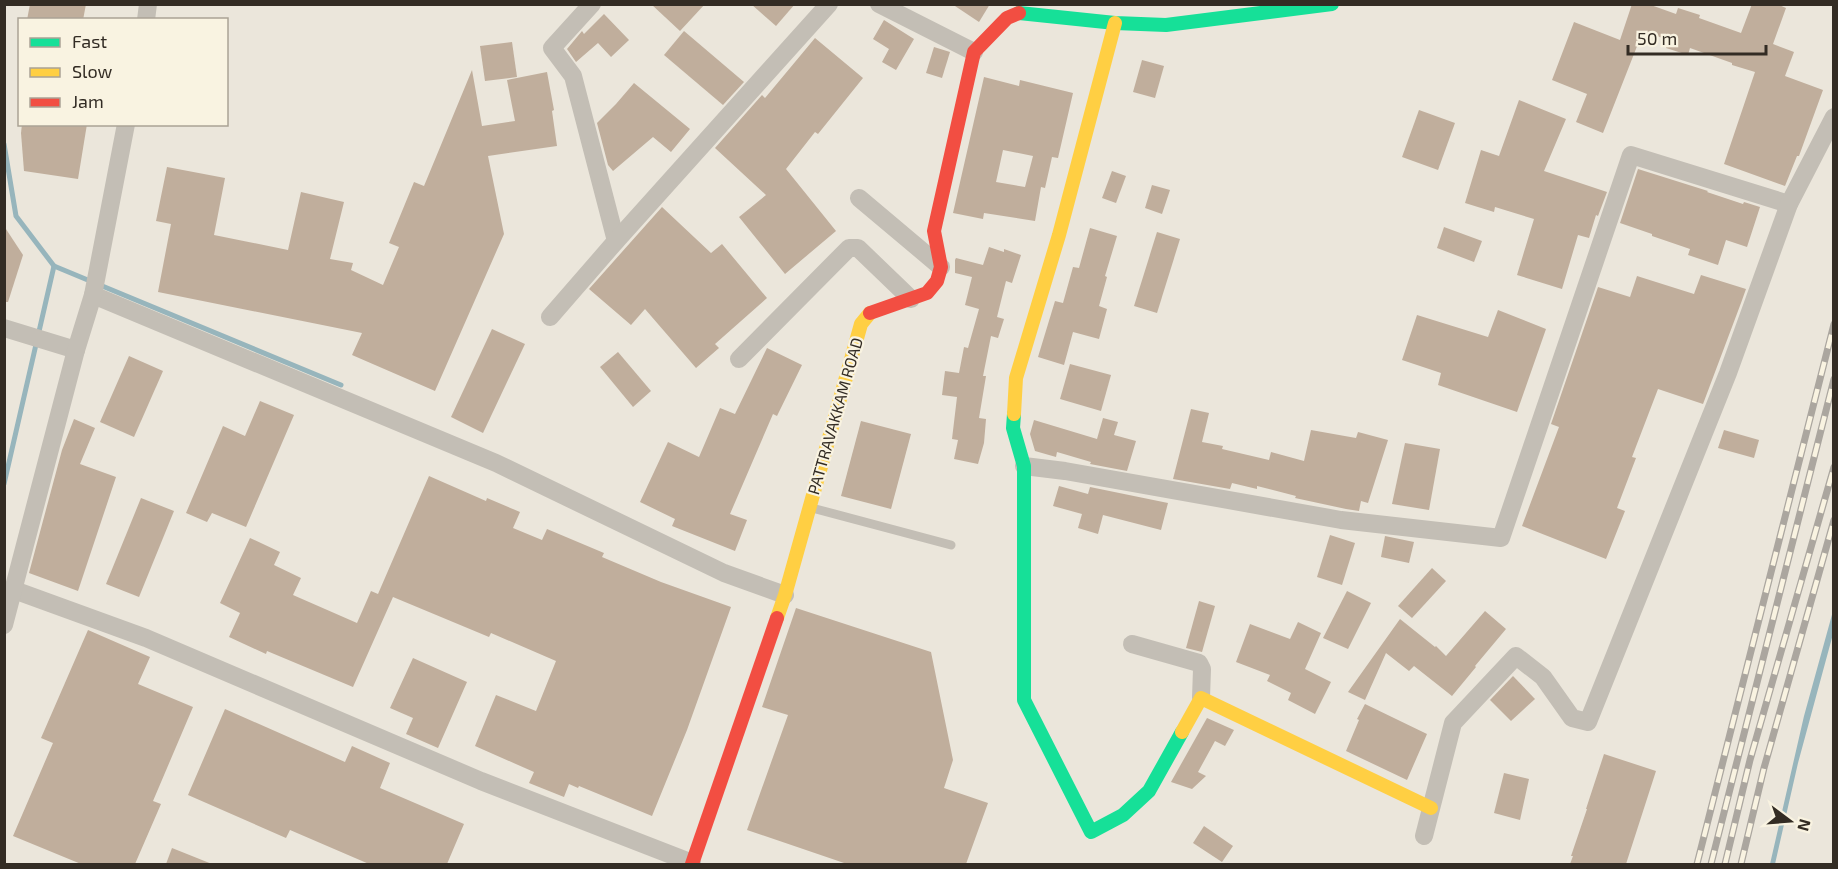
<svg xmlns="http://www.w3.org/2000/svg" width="1838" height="869" font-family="'Exo 2',sans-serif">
	<rect width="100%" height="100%" fill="#ebe6db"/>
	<path fill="#97b5bc" d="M1833 611V634L1798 763 1775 864H1770L1804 716Z"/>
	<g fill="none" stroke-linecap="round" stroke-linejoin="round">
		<g stroke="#97b5bc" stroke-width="5">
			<path d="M4 144 16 216 54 266 341 385"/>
			<path d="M4 484 54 266"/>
		</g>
	</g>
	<g fill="#c0ae9c" fill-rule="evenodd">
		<path d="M30 4H86L83 20H27Z"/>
		<path d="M651 4H705L680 31Z"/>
		<path d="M751 4H795L776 26Z"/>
		<path d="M952 4H990L979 22Z"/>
		<path d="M1632 4H1648L1676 14 1678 8 1700 15 1699 18 1741 33 1752 4H1777L1786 8 1773 44 1794 52 1785 76 1823 90 1799 156H1797L1785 186 1724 164 1755 72 1732 65V63L1690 48 1688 55 1666 48 1668 40 1643 31 1603 133 1576 122 1587 94 1552 80 1574 22 1620 40Z"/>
		<path d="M604 14 629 40 611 57 598 43 576 62 567 49 582 31 584 34Z"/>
		<path d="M884 20 914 39 896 70 882 62 889 49 873 39Z"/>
		<path d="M684 31 744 82 723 105 664 55Z"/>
		<path d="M815 38 863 78 818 134 815 132 786 169 836 231 785 274 739 217 766 195 715 148 762 95 765 98Z"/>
		<path d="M512 42 517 77 485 81 480 46Z"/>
		<path d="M934 47 950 52 942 78 926 73Z"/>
		<path d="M1142 60 1164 66 1155 98 1133 92Z"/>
		<path d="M472 70 482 126 515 121 507 80 547 72 554 110 552 111 557 146 488 156 504 234 435 391 352 355 362 333 158 292 171 224 156 221 167 167 225 178 214 235 288 250 301 192 344 202 330 259 353 263 351 270 383 285 399 247 389 243 414 182 424 186Z"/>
		<path d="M984 77 1019 86 1020 80 1073 93 1058 158 1052 157 1045 188 1041 187 1035 221 984 213 983 219 953 213ZM1003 150 1033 156 1025 187 996 182Z"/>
		<path d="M634 83 690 129 671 152 653 137 613 171 608 165 597 123 616 104Z"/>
		<path d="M1519 100 1566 119 1544 171 1607 192 1598 216 1596 215 1589 238 1578 235 1562 289 1517 275 1534 219 1495 207 1494 212 1465 203 1481 150 1499 156Z"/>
		<path d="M1419 110 1455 123 1438 170 1402 157Z"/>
		<path d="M22 124H87L78 179 24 171 21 133Z"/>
		<path d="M1638 169 1708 191 1707 192 1743 204 1744 202 1760 207 1747 247 1726 240 1718 265 1688 255 1690 249 1652 236V234L1620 223Z"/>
		<path d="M1112 171 1126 176 1116 203 1102 198Z"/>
		<path d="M1152 185 1170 190 1162 214 1145 208Z"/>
		<path d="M662 207 711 253 722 244 767 298 715 344 719 348 696 368 645 309 631 325 589 289Z"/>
		<path d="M4 226 23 255 8 302H4Z"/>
		<path d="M1444 227 1482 241 1474 262 1437 248Z"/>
		<path d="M1090 228 1117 236 1105 276 1107 277 1099 306 1107 309 1099 339 1073 332 1064 365 1038 357 1055 301 1063 303 1073 267 1079 268Z"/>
		<path d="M1157 232 1180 239 1157 313 1134 306Z"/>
		<path d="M989 247 1004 252V249L1021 255 1012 283 1006 281 997 317 1004 319 998 338 991 336 983 376H986L979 418 986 419 984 443 978 464 954 459 958 440 952 439 957 397 942 395 945 371 959 373 964 347 968 348 979 309 965 305 972 277 955 273V260L956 258 983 265Z"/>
		<path d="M1701 275 1746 289 1741 303 1703 404 1658 389 1632 457 1636 458 1617 508 1625 511 1606 559 1522 526 1559 427 1551 424 1598 287 1630 297 1637 276 1694 294Z"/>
		<path d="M1498 310 1546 329 1517 412 1438 385 1441 373 1402 360 1417 315 1488 337Z"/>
		<path d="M492 329 525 344 483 433 451 417Z"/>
		<path d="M767 348 802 365 777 416 773 414 730 514 747 520 735 551 672 526 675 519 640 502 668 442 699 457 720 408 735 414Z"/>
		<path d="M618 352 651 391 633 407 600 367Z"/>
		<path d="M129 356 163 371 134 437 100 422Z"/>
		<path d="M1070 364 1111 375 1101 411 1060 399Z"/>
		<path d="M260 401 294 415 246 527 212 513 207 522 186 513 223 426 245 436Z"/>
		<path d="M1191 409 1209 413 1202 442 1223 446 1222 449 1269 460 1271 452 1304 461 1311 430 1356 438 1358 432 1388 440 1368 503 1361 501 1359 511 1346 509 1295 498 1296 496 1257 486V489L1232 483 1230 489 1173 479Z"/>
		<path d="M1103 418 1118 422 1114 435 1136 441 1127 471 1090 464 1091 462 1057 452 1056 457 1035 451 1030 434 1034 420 1097 439Z"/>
		<path d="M74 419 95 428 80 464 116 477 78 591 29 573 62 450Z"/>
		<path d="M861 421 911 434 891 509 841 496Z"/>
		<path d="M1724 430 1759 440 1754 458 1718 448Z"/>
		<path d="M1405 443 1440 449 1429 510 1392 504Z"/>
		<path d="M429 476 486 501 487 498 520 512 513 528 542 540 547 529 604 553 602 557 661 582 731 607 687 730 652 816 579 786 578 788 569 784 564 797 529 783 534 772 475 746 496 695 536 711 556 661 491 633 489 637 393 597 353 687 267 651 266 654 229 637 240 613 220 603 250 538 280 552 274 565 301 578 293 595 357 623 371 591 378 594Z"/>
		<path d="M1059 486 1088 494 1090 487 1168 503 1161 530 1103 515 1098 534 1078 528 1082 514 1053 506Z"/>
		<path d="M141 498 174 511 139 597 106 584Z"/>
		<path d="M1330 535 1355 543 1342 585 1317 577Z"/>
		<path d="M1385 536 1414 542 1409 563 1381 557Z"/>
		<path d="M1432 568 1446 581 1412 618 1398 606Z"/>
		<path d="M1347 591 1371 603 1348 649 1323 638Z"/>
		<path d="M1199 601 1215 606 1202 652 1186 648Z"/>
		<path d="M796 608 931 652 953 760 944 788 988 803 966 864H847L747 830 788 715 762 707Z"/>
		<path d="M1485 611 1506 629 1475 666 1476 667 1452 696 1414 666 1409 671 1386 653 1365 700 1348 692 1400 619 1435 647 1436 646 1446 656Z"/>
		<path d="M1298 622 1321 633 1305 669 1331 682 1315 714 1288 700 1291 693 1267 681 1270 675 1236 662 1250 624 1290 639Z"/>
		<path d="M88 630 150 657 138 684 193 707 153 801 161 804 135 864H81L13 836 53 743 41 738Z"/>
		<path d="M413 658 467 682 438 748 406 734 413 718 390 708Z"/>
		<path d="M1513 676 1535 699 1511 721 1490 700Z"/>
		<path d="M1365 704 1427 734 1407 780 1346 751 1359 720 1357 719Z"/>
		<path d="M225 709 345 762 352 746 390 763 380 788 464 824 447 864H369L290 830 286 838 188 795Z"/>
		<path d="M1207 718 1234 730 1225 746 1215 741 1198 772 1206 776 1192 789 1171 782Z"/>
		<path d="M1604 754 1656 771 1626 864H1570L1573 856H1571L1587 809H1586Z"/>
		<path d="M1504 773 1529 779 1520 820 1494 813Z"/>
		<path d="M1204 826 1233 846 1222 862 1193 843Z"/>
		<path d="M172 848 212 864H166Z"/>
	</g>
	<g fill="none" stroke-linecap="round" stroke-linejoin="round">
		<path stroke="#c3beb5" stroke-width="9" d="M812 508 951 545"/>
		<g stroke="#c3beb5" stroke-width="18">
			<path d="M592 4 552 48 573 76 616 241"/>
			<path d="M879 4 974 52"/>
			<path d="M146 20 148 4"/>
			<path d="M859 198 941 267"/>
			<path d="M93 295 496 463 724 573 785 595"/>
			<path d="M550 317 616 241 829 4"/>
			<path d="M4 328 76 350"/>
			<path d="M739 359 849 248H858L911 299"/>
			<path d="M1024 466 1065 471 1341 520 1501 538 1631 155 1789 204"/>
			<path d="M14 590 146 638 481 781 692 863"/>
			<path d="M4 625 76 350 93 295 126 124"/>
			<path d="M1132 644 1199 663 1202 669 1201 698"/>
			<path d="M1424 836 1453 723 1516 656 1543 677 1572 718 1588 722 1728 373 1789 204 1834 117"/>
		</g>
		<g stroke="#16e098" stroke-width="14">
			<path d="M1019 13 1115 23 1166 25 1332 4"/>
			<path d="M1014 414 1013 428 1024 466V700L1091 832 1123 815 1149 791 1182 732"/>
		</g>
		<g stroke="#ffcf43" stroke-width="14">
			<path d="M1014 414 1016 378 1059 235 1115 23"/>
			<path d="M777 618 785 595 861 324 870 313"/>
			<path d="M1182 732 1201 698 1431 808"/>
		</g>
		<g stroke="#f24e42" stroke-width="14">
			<path d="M870 313 927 293 937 281 941 267 934 231 974 52 1007 18 1019 13"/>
			<path d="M692 864 777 618"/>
		</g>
		<g stroke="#aba69f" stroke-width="7">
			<g id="rail">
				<path d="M1697 864 1834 324"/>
				<path d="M1711 864 1834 379"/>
				<path d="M1725 864 1750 760 1834 467"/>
				<path d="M1741 864 1764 768 1834 520"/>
			</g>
		</g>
		<use href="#rail" stroke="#f9f3e1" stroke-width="4.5" stroke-dasharray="14" stroke-linecap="butt"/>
	</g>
	<g text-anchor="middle" stroke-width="4.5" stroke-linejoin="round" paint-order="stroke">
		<g font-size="16" fill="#332c24" stroke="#f9f3e1">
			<text transform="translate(835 416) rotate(-74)" y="6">PATTRAVAKKAM ROAD</text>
		</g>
	</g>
	<rect width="1838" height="869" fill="none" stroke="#332c24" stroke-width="12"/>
	<rect x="18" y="18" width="210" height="108" fill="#f9f3e1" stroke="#aaa395" stroke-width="1.5"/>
	<rect x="30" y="38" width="30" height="9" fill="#16e098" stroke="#aaa395" stroke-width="1.5"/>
	<text x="72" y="48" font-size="18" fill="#332c24">Fast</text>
	<rect x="30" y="68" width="30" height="9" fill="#ffcf43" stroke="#aaa395" stroke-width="1.5"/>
	<text x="72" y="78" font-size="18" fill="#332c24">Slow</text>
	<rect x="30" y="98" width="30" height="9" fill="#f24e42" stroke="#aaa395" stroke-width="1.5"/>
	<text x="72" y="108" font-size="18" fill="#332c24">Jam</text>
	<g transform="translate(1790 821) rotate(106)" stroke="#f9f3e1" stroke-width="4.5" paint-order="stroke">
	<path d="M0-4.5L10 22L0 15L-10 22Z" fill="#332c24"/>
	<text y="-9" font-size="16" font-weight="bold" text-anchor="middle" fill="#332c24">N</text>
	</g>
	<path d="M1628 45v9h138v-9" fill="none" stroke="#332c24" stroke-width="3"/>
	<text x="1637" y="45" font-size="18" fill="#332c24" stroke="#f9f3e1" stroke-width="4.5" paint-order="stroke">50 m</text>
</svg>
